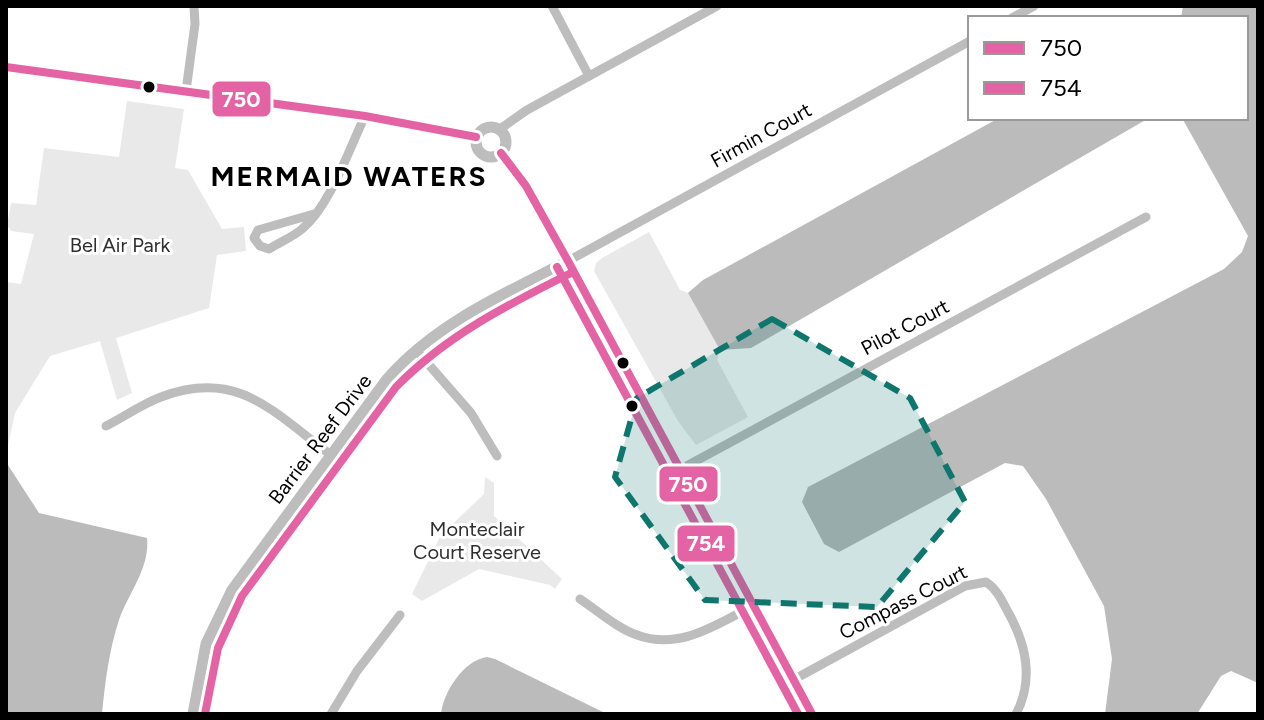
<svg xmlns="http://www.w3.org/2000/svg" width="1264" height="720" font-family="Figtree,sans-serif">
	<rect width="100%" height="100%" fill="#fff"/>
	<g fill="#e9e9e9">
		<path d="M127 101 184 109 175 168 188 170 222 229 244 227 246 251 217 255 209 308 116 338 132 393 117 400 100 341 50 356 15 413 6 455V282L21 284 34 234 11 231 7 225 11 203 36 205 44 148 119 157Z"/>
		<path d="M649 232 680 290 688 293 720 350 717 360 748 417 696 445 678 421 594 271 596 263 602 258Z"/>
		<path d="M485 477 494 483V516L562 579 555 589 550 585 479 569 422 601 412 594 441 535 484 494Z"/>
	</g>
	<g fill="#bbb">
		<path d="M1183 6H1258V683L1231 671 1221 676 1197 714H1105L1112 659 1104 606 1046 499 1023 466 1005 463 839 552 824 544 802 502 808 487 1224 269 1242 252 1248 236 1182 118H1246V18H1181Z"/>
		<path d="M999 118H1149L751 348 720 350 688 293 703 280Z"/>
		<path d="M6 462 39 513 147 538C150 568 129 592 119 620 109 650 105 683 102 714H6Z"/>
		<path d="M487 657 495 659 607 714H441C443 692 464 660 487 657Z"/>
	</g>
	<g fill="none" stroke-linecap="round" stroke-linejoin="round">
		<g stroke="#bdbdbd" stroke-width="9">
			<path d="M552 6 589 76"/>
			<path d="M1012 18 1034 6"/>
			<path d="M186 91 195 24 194 6"/>
			<path d="M500 129 527 110 717 6"/>
			<path d="M314 214 258 230 254 238 260 246 269 249C280 242 293 237 302 229 330 206 349 149 365 116"/>
			<path d="M568 261 970 41"/>
			<path d="M416 350 471 413 497 456"/>
			<path d="M106 426C124 417 142 404 161 397 238 368 273 412 331 455"/>
			<path d="M681 469 1146 217"/>
			<path d="M580 599C598 611 617 628 637 635 680 651 717 624 753 606"/>
			<path d="M793 680 965 586 986 582C997 589 1002 601 1008 612 1026 644 1034 680 1016 714"/>
			<path d="M331 714 357 671 400 615"/>
		</g>
		<g stroke="#bdbdbd" stroke-width="11">
			<path d="M6 67 365 116 476 137"/>
			<circle cx="491" cy="142" r="15"/>
			<path d="M501 153 526 186 568 261 812 714"/>
			<path d="M193 714 206 644 232 590 387 379C436 323 504 294 568 261"/>
		</g>
		<g stroke="#fff" stroke-width="14">
			<g id="bus-1">
				<path d="M6 67 365 116 476 137"/>
				<path d="M501 153 526 186 568 261 812 714"/>
			</g>
		</g>
		<g stroke="#fff" stroke-width="14">
			<g id="bus-2">
				<path d="M557 267 798 714"/>
				<path d="M205 714 218 648 242 596 396 387C447 335 509 304 573 272"/>
			</g>
		</g>
		<use href="#bus-1" stroke="#e463a4" stroke-width="8"/>
		<use href="#bus-2" stroke="#e463a4" stroke-width="8"/>
	</g>
	<path fill="#0f766e" fill-opacity="0.2" stroke="#0f766e" stroke-width="6" stroke-dasharray="16 10" stroke-linejoin="round" d="M772 319 910 398 965 502 877 607 705 600 615 477 637 398Z"/>
	<g fill="#000" stroke="#fff" stroke-width="3">
		<circle cx="149" cy="87" r="7"/>
		<circle cx="623" cy="363" r="7"/>
		<circle cx="632" cy="406" r="7"/>
	</g>
	<g text-anchor="middle" stroke-width="6" stroke-linejoin="round" paint-order="stroke">
		<g font-size="20" fill="#000" stroke="#fff">
			<text transform="translate(761 135) rotate(-29)" y="7">Firmin Court</text>
			<text transform="translate(905 327) rotate(-28)" y="7">Pilot Court</text>
			<text transform="translate(320 439) rotate(-53)" y="7">Barrier Reef Drive</text>
			<text transform="translate(903 602) rotate(-27)" y="7">Compass Court</text>
		</g>
		<g font-size="20" fill="#2e2e2e" stroke="#fff">
			<text x="120" y="252">Bel Air Park</text>
			<text x="477" y="536">Monteclair<tspan x="477" dy="23">Court Reserve</tspan></text>
		</g>
		<g font-size="28" font-weight="bold" letter-spacing="2" fill="#000" stroke="#fff">
			<text x="349" y="186">MERMAID WATERS</text>
		</g>
	</g>
	<g stroke="#fff" stroke-width="3">
		<rect x="211" y="80" width="61" height="38" rx="8" fill="#e463a4"/>
		<rect x="658" y="465" width="61" height="38" rx="8" fill="#e463a4"/>
		<rect x="676" y="524" width="60" height="39" rx="8" fill="#e463a4"/>
	</g>
	<g font-size="22" text-anchor="middle" font-weight="bold" fill="#fff">
		<text x="241" y="107">750</text>
		<text x="688" y="492">750</text>
		<text x="706" y="551">754</text>
	</g>
	<rect width="1264" height="720" fill="none" stroke="#000000" stroke-width="16"/>
	<rect x="968" y="16" width="280" height="104" fill="#ffffff" stroke="#999999" stroke-width="2"/>
	<rect x="984" y="42" width="40" height="12" fill="#e463a4" stroke="#999999" stroke-width="2"/>
	<text x="1040" y="56" font-size="24" fill="#000000">750</text>
	<rect x="984" y="82" width="40" height="12" fill="#e463a4" stroke="#999999" stroke-width="2"/>
	<text x="1040" y="96" font-size="24" fill="#000000">754</text>
</svg>
